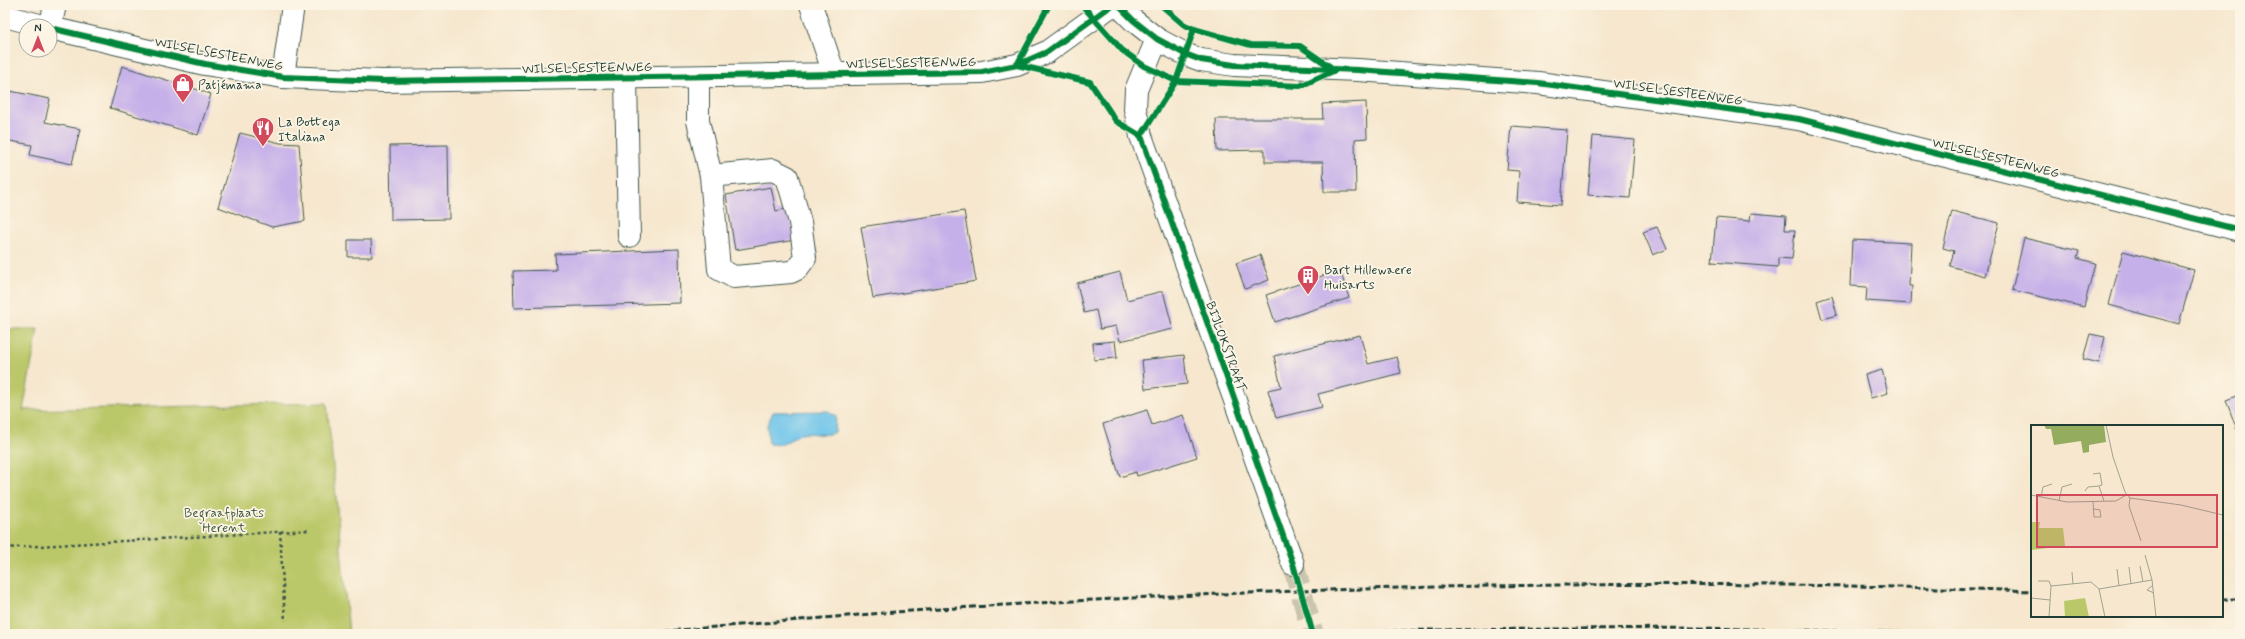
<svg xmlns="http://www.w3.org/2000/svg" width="2245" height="639" font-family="Mynerve,sans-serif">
	<rect width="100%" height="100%" fill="#fcf5e5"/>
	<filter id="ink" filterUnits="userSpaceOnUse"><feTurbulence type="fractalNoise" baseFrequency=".025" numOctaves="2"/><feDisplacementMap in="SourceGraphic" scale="8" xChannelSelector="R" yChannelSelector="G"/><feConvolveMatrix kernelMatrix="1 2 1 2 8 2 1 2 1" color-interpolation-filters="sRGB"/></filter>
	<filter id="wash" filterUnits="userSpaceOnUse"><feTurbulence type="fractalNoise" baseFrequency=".012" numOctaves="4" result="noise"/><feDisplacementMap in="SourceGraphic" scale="16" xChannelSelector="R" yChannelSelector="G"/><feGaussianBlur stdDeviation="0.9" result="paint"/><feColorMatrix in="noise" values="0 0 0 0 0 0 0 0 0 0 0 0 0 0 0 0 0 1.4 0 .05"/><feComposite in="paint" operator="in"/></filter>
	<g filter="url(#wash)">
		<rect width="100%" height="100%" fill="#f6e7ce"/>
		<path fill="#bbc869" stroke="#6d824e" d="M5 329H38L23 410 327 403 349 634H5Z"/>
		<path fill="#6dc4ea" stroke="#46808f" d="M828 411 836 416 835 432C823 438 813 431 801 434 786 438 790 447 769 444L767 426 773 412Z"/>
		<g id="blocks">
			<g fill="#c6b0e9">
				<path d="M122 66 211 94 198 135 110 108Z"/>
				<path d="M5 90 50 99 45 122 80 129 72 164 30 155 32 145 5 140Z"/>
				<path d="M1366 102 1367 138 1355 139 1356 192H1324L1323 162H1265V150L1217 151 1216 119H1323L1322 104Z"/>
				<path d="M1511 126 1567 130 1561 205 1517 202 1519 171 1507 170Z"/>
				<path d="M240 133 280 143 299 144 305 221 272 227 218 207Z"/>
				<path d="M1593 136 1635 140 1630 198 1588 195Z"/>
				<path d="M448 145 449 219 391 220 390 146Z"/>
				<path d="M771 187 776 211 789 208 795 240 735 250 726 195Z"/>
				<path d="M964 211 976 281 873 298 861 227Z"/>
				<path d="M1952 211 1999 223 1985 276 1950 266 1954 251 1943 248Z"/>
				<path d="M1751 213 1786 216 1785 230H1795L1792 259 1778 258V267L1712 262 1716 218 1750 221Z"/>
				<path d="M1657 227 1667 249 1653 255 1643 232Z"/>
				<path d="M2024 238 2079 251 2077 258 2095 263 2084 307 2012 290Z"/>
				<path d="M348 240H371L372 257H348Z"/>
				<path d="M1852 240 1911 243 1909 286H1912L1911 304 1866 301 1867 287 1850 286Z"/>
				<path d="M679 249 680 303 514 308 513 271 556 270 555 254Z"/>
				<path d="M2123 251 2194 270 2179 324 2109 305Z"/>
				<path d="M1260 255 1269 280 1245 289 1236 263Z"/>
				<path d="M1340 270 1349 298 1275 322 1266 295Z"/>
				<path d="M1120 272 1127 300 1163 291 1173 329 1120 341 1116 326 1100 329 1096 310 1084 313 1077 283Z"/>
				<path d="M1832 296 1837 315 1822 319 1817 301Z"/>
				<path d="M2090 334 2105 337 2099 363 2083 359Z"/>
				<path d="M1360 335 1368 364 1397 357 1401 373 1318 394 1322 407 1276 418 1268 390 1281 387 1274 356Z"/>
				<path d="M1115 341 1117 358 1094 360 1093 343Z"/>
				<path d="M1184 355 1187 384 1145 389 1142 360Z"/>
				<path d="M1882 370 1888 393 1871 398 1865 375Z"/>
				<path d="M2240 395V429L2237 430 2226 400Z"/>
				<path d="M1147 410 1152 425 1183 415 1197 457 1137 476 1136 472 1120 477 1103 424Z"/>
			</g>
		</g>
	</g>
	<g filter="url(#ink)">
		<use href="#blocks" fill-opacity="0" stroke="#3f564b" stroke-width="1"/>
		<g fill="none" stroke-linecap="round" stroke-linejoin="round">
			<path stroke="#cbc5af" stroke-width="22" stroke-dasharray="22 11" stroke-linecap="butt" d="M1293 564 1313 634"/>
			<g stroke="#3f564b" stroke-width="24">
				<g id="minor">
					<path d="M811 5 834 74"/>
					<path d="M1118 5 1133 20 1157 39 1185 54 1201 60 1234 65 1358 70 1538 83 1799 119 2240 230"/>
					<path d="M5 16 43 26"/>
					<path d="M50 28 205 64 283 77 382 81 982 72 1017 65 1047 52 1112 5"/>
					<path d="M50 28 55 5"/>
					<path d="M1157 39 1136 90 1135 109 1141 136 1293 564"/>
					<path d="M283 77 293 5"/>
					<path d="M698 77V121L711 176 719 269 734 277 791 272 797 269 805 258 800 222 787 177 773 170 711 176"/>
					<path d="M626 78 629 236"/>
				</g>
			</g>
			<g stroke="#3f564b" stroke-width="2.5" stroke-dasharray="3 3" stroke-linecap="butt">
				<path d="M280 531 285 621"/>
				<path d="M5 548 310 530"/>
			</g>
			<use href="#minor" stroke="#fff" stroke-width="22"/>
			<g stroke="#1f3d34" stroke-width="3" stroke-dasharray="6 3" stroke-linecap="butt">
				<path d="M2222 599H2240"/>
				<path d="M629 634C718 627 807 619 896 612 1274 586 1654 577 2032 591"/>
				<path d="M1293 634 1431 630 1698 628 1976 634"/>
			</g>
			<g stroke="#fcf5e5" stroke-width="8">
				<g id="cycleway">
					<path d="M1049 5 1017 65 1090 82 1116 121 1141 136"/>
					<path d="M1082 5 1122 50 1144 66 1176 81 1300 86 1333 71"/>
					<path d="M1118 5 1133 20 1157 39 1185 54 1201 60 1234 65 1358 70 1538 83 1799 119 2240 230"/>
					<path d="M1161 5 1183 24 1194 29 1251 45 1300 46 1335 70"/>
					<path d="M50 28 205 64 283 77 382 81 982 72 1017 65 1047 52 1112 5"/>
					<path d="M1141 136 1293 564 1313 634"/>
					<path d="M1141 136 1176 81 1194 29"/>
				</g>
			</g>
			<use href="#cycleway" stroke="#00873e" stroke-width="6"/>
		</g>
	</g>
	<defs>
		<g id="shop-pin" transform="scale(1.15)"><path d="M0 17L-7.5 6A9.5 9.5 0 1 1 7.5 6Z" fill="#d1495b" stroke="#fcf5e5"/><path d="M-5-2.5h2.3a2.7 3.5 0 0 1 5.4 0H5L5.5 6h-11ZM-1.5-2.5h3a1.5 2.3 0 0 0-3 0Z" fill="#fff"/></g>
		<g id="restaurant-pin" transform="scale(1.15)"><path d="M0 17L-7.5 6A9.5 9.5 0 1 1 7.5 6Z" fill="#d1495b" stroke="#fcf5e5"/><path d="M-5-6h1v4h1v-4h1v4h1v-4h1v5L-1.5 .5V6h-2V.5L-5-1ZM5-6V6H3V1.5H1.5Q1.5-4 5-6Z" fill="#fff"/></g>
		<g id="building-pin" transform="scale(1.15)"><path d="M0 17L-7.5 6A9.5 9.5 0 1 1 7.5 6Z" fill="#d1495b" stroke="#fcf5e5"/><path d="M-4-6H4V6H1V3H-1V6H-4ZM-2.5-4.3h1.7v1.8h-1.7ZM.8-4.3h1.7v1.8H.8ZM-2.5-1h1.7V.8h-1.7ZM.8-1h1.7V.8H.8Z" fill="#fff"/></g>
	</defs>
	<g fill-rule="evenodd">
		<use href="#shop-pin" x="183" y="84"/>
		<use href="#restaurant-pin" x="263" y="128"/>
		<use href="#building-pin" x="1308" y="276"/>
	</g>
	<g text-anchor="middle" stroke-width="3.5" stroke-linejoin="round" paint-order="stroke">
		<g font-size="13" fill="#1f3d34" stroke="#fcf5e5">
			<text transform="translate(219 53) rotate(11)" y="5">WILSELSESTEENWEG</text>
			<text transform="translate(911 62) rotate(-1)" y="5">WILSELSESTEENWEG</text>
			<text transform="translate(587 67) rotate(-1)" y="5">WILSELSESTEENWEG</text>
			<text transform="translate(1678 91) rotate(8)" y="5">WILSELSESTEENWEG</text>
			<text transform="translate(1996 157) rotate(14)" y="5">WILSELSESTEENWEG</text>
			<text transform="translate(1227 346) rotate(70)" y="5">BIJLOKSTRAAT</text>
		</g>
		<g font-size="13" fill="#1f3d34" stroke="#fcf5e5" text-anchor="start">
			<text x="198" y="89">Patjémama</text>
			<text x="278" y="126">La Bottega<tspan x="278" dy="15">Italiana</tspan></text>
			<text x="1324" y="274">Bart Hillewaere<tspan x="1324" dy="15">Huisarts</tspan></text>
		</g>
		<g font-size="13" fill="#3e593f" stroke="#fcf5e5">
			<text x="224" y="517">Begraafplaats<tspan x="224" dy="15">Herent</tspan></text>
		</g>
	</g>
	<g transform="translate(2031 425)">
		<rect width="192" height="192" fill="#f6e7ce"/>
		<path d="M0 97H9L8 103H32L34 121 0 125ZM54 173 58 192H34L33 176Z" fill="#bbc869"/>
		<path d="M13 0H73L75 17 58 20V27L52 28 50 16 23 20 20 4H15Z" fill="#94ac5d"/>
		<path fill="none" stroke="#a0a390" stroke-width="1" d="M75 0 82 32 94 67 99 73 150 80 192 90M62 49 69 48 71 60 68 61M54 66 57 62 68 61 73 76M0 70 36 77 85 76 95 70M10 72 12 62 21 59M99 73 98 81 110 116M28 76 31 62 41 59M62 76 63 92H70L69 85 63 84M114 130 121 155 125 192M109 141 112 157M98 142 100 159M86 144 88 161M41 147 42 159M7 156H18L20 161M122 160 116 165 123 168M68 164 74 192M0 173 19 175M18 192 20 161 60 157 68 164 121 155"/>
		<path fill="#d1495b" fill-opacity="0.15" stroke="#d1495b" stroke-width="2" d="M6 70H186V122H6Z"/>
		<rect width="192" height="192" fill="none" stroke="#1f3d34" stroke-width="2"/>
	</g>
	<rect width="2245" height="639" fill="none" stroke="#fcf5e5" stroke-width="20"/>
	<g transform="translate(38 38)"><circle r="19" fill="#fcf5e5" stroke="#a4ab9e"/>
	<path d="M0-3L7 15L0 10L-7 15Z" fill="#d1495b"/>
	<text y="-6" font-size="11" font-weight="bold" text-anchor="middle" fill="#1f3d34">N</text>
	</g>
</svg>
